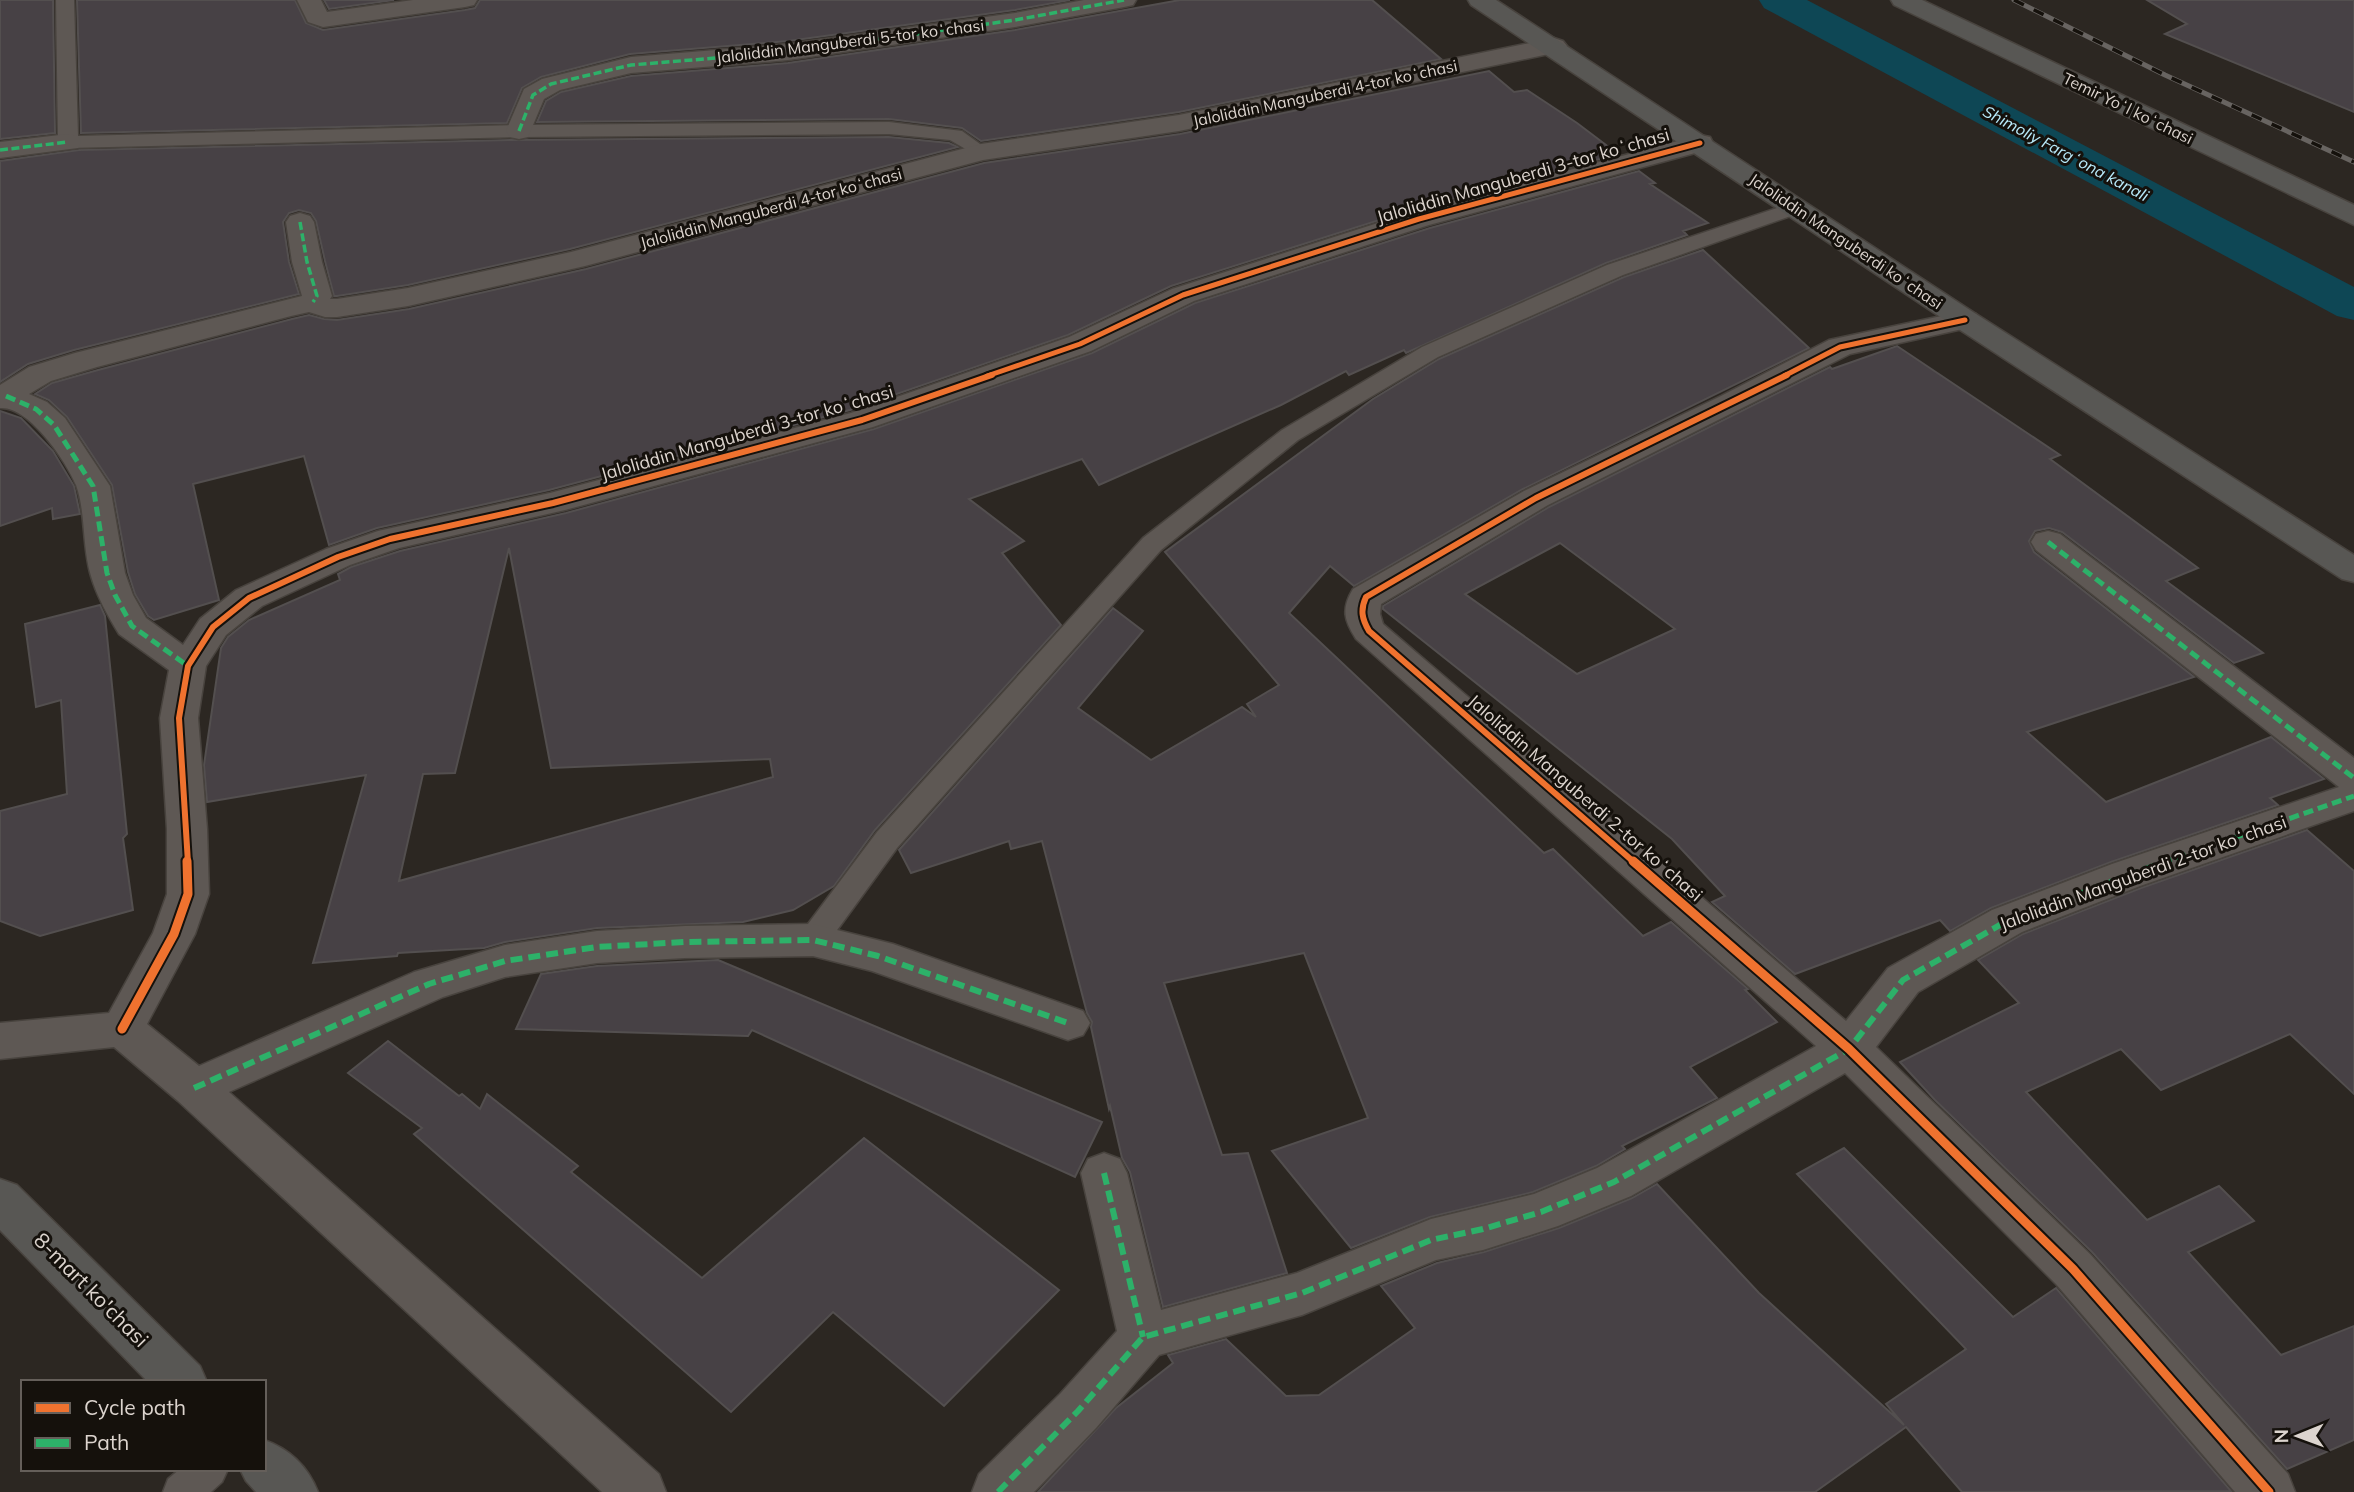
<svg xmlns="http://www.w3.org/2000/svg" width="2354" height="1492" font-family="Mulish,sans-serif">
	<rect width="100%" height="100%" fill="#2c2722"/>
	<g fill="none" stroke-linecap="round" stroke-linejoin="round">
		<path fill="#0e4755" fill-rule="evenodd" d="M1759 0H1807L2354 287V320L2337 316 1764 8Z"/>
	</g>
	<g fill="#474145" stroke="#534f4f" stroke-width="2" fill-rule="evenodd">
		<path d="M0 0H53L55 133 0 139Z"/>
		<path d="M77 0H295L306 23 323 30 465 10 475 8 480 0H1070L1015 10 788 41 630 54 541 77 522 88 507 123 81 133Z"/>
		<path d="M324 0H394L329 9Z"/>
		<path d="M1180 0H1372L1441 59 1179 112 981 141 962 128 889 119 537 122 546 101 561 92 631 76 788 63 1015 30Z"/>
		<path d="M2147 0H2354V112L2165 34 2187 24Z"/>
		<path d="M1489 71 1514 92 1527 90 1577 123 1618 154 1408 211 1171 286 1068 335 850 410 549 490 377 528 329 545 304 456 193 484 219 600 154 620 148 616 135 594 128 572 112 485 67 417 49 400 35 394 52 383 98 370 292 319 309 315 324 319 337 320 409 309 586 269 984 163 1180 134Z"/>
		<path d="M889 137 949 143 958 147 570 249 408 285 337 296H334L325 261 316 221 311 213 299 210 289 213 283 222 289 262 299 294 74 350 28 364 0 382V161L79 150 511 140Z"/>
		<path d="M1639 171 1655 183 1650 184 1708 223 1683 231 1687 235 1606 263 1406 353 1404 350 1349 375 1346 371 1281 405 1099 485 1082 459 969 499 1024 541 1002 553 1061 625 875 830 834 886 793 910 743 922 597 928 505 942 484 948 398 953 397 956 313 963 366 775 207 802 204 765 221 648 228 637 249 620 340 580 338 574 351 567 400 551 566 513 874 429 1092 353 1195 303 1430 228ZM509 548 551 768 770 759 773 777 399 881 423 774 455 773Z"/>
		<path d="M1703 250 1809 348 1523 489 1354 586 1330 566 1289 613 1544 853 1553 849 1643 936 1671 922 1748 989 1745 990 1777 1022 1690 1067 1717 1098 1622 1146 1625 1149 1596 1166 1533 1192 1430 1217 1351 1248 1272 1151 1368 1118 1304 953 1164 983 1222 1155 1248 1153 1287 1273 1163 1307 1130 1172 1122 1158 1110 1106 1109 1109 1091 1027 1092 1022 1087 1013 1042 841 1011 849 1009 841 911 873 899 850 1113 608 1143 631 1078 708 1151 760 1242 707 1256 717 1247 704 1279 685 1165 552 1373 399 1439 359 1624 277Z"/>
		<path d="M1897 346 2060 455 2050 459 2198 568 2166 581 2263 653 2234 663 2062 532 2049 528 2035 531 2029 541 2034 552 2194 677 2027 732 2106 802 2271 737 2324 779 2270 798 2278 805 2111 862 1991 908 1950 931 1940 920 1795 974 1712 902 1725 896 1672 839 1383 609V606L1549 507 1830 367 1832 369ZM1560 543 1675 629 1577 674 1465 594Z"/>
		<path d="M0 411 21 418 53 451 74 486 80 514 53 519 52 508 0 526Z"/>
		<path d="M100 605 105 616 127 834 123 838 133 910 40 936 0 921V811L67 794 61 700 36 707 25 624Z"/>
		<path d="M2307 830 2354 871V1094L2290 1034 2161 1090 2121 1049 2026 1092 2147 1220 2219 1186 2254 1221 2188 1252 2281 1355 2354 1326V1440L2287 1469 2092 1252 1935 1100 1900 1062 2019 1003 1978 960 2023 934 2141 888Z"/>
		<path d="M718 960 1102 1122 1075 1177 752 1030 748 1036 516 1029 541 974 597 966Z"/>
		<path d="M388 1041 459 1096 462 1094 480 1109 487 1094 578 1166 571 1172 702 1278 864 1138 1059 1290 944 1406 833 1312 731 1412 414 1134 422 1128 348 1073Z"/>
		<path d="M1844 1148 2013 1317 2056 1288 2231 1491 1962 1492 1906 1427 1815 1492H1038L1116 1408 1173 1363 1168 1355 1226 1339 1286 1396 1319 1395 1415 1328 1381 1286 1437 1263 1484 1252 1559 1228 1632 1198 1657 1184 1759 1293 1904 1425 1886 1404 1966 1349 1797 1174Z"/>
	</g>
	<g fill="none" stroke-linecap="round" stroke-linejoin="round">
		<g stroke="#48433e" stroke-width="3">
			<g id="lane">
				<path d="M56 0H74L78 136 519 125 889 122 962 131 991 152 988 156 981 158 950 140 889 134 519 137 68 148 58 142Z"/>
				<path d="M1795 202 1802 204 1805 208 1802 212 1623 275 1438 357 1298 440 1161 550 897 848 824 948 813 952 802 948 798 940 802 932 877 832 1143 538 1282 430 1422 347 1607 265Z"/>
				<path d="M180 1469H228L222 1482 211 1492H163L168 1479Z"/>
			</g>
		</g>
		<g stroke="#48433e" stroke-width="3">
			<g id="street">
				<path d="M297 0H321L327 12 413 0H477L474 5 465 7 323 27 308 22Z"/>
				<path d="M1084 0H1136L1133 5 1124 7 1015 27 788 60 631 73 560 90 544 99 528 137 519 139 510 137 506 131 524 89 542 79 631 57 788 44 1015 13Z"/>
				<path d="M1554 38 1563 41 1567 46 1563 51 1179 131 983 160 585 266 408 306 337 317H325L309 312 291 316 97 367 51 381 29 394 47 402 65 418 110 486 125 573 133 595 146 618 183 645 200 619 236 590 326 549 378 531 550 493 851 413 1069 337 1172 289 1409 213 1700 135 1710 137 1713 143 1710 149 1429 225 1194 301 1091 351 873 427 565 510 399 548 350 565 262 606 226 635 206 666 198 718 207 829 209 894 195 934 147 1024 199 1066 414 972 505 945 597 931 685 926 813 924 893 944 1083 1011 1090 1023 1083 1035 1068 1040 872 971 813 956 685 958 597 963 505 977 443 997 229 1092 659 1474 666 1492H602L178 1101 114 1047 0 1059V1023L109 1013 153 933 167 894V829L160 718 169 670 119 634C108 616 97 597 91 576 82 548 86 512 76 485 66 461 29 406 0 408V385L29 367 75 353 302 296 292 262 286 222 290 216 300 213 310 216 314 222 322 262 332 296 330 299H337L408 288 571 252 981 144 1179 115Z"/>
				<path d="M68 134 78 136 81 142 78 148 0 158V142Z"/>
				<path d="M1965 311 1976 314 1980 320 1976 326 1850 354 1548 505 1381 604 1380 614 1383 624 1846 1021 1888 968 1992 910 2112 864 2339 787 2036 550 2031 542 2036 534 2048 531 2060 534 2354 758V811L2140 886 2022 932 1918 992 1876 1047 2090 1254 2288 1474 2295 1492H2235L2056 1284 1845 1073 1631 1196 1558 1226 1483 1250 1436 1260 1302 1315 1159 1355 1096 1428 1034 1492H972L979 1474 1060 1394 1117 1331 1081 1173 1088 1159 1104 1153 1120 1159 1127 1173 1161 1310 1297 1273 1431 1219 1534 1194 1597 1168 1816 1046 1356 639C1344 620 1341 609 1353 589L1524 491 1721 396 1829 340Z"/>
			</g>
		</g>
		<g stroke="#48433e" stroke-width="3">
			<g id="secondary">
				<path d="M1468 0H1496L1976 314 2354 555V582L2342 579 1954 326 1471 5Z"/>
				<path d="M1891 0H1922L2354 205V225L1894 5Z"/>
				<path d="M0 1179 17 1185 200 1366 207 1382H148L0 1230Z"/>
				<path d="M264 1440C290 1449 308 1467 318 1492H256L246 1481 240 1469H264Z"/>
			</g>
		</g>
		<use href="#lane" fill="#5e5854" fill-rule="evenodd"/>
		<use href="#street" fill="#5e5854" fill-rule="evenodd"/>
		<use href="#secondary" fill="#585754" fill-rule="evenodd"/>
		<g stroke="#686461" stroke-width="5">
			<path id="rail" d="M2014 0 2165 75 2354 162"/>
		</g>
		<use href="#rail" stroke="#15110c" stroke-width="3.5" stroke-dasharray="11" stroke-linecap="butt"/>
		<g stroke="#2db169" stroke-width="3.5" stroke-dasharray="8 3.5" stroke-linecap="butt">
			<path d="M519 131 533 95 551 84 631 65 788 52 1015 20 1124 0"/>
			<path d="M0 150 68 142"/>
			<path d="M300 222 307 262 317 296 313 302"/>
		</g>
		<g stroke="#2db169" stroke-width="5" stroke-dasharray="10 5" stroke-linecap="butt">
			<path d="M6 396 36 409 54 425 93 486 107 573 115 595 132 626 188 666"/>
			<path d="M2048 542 2354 778"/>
			<path d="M2162 863 2354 796"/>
		</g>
		<g stroke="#2db169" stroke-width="6" stroke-dasharray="12 6" stroke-linecap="butt">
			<path d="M194 1088 429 984 505 961 597 947 685 942 813 940 878 956 1068 1023"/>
			<path d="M1104 1173 1143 1337"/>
			<path d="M998 1492 1078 1411 1143 1337 1302 1293 1431 1240 1483 1229 1541 1212 1614 1182 1849 1049 1903 980 2007 921 2167 861"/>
		</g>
		<g stroke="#15110c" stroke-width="9">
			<g id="cycleway-far2">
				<path d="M987 376 1080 344 1183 295 1419 219 1700 143"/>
				<path d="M1784 376 1840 347 1965 320"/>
			</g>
		</g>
		<g stroke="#15110c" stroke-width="10">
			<g id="cycleway-far1">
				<path d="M188 863 179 718 188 666 213 627 249 598 338 557 390 539 553 503 862 420 992 375"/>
				<path d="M1635 863 1369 631C1362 619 1360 610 1366 597L1536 498 1787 375"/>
			</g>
		</g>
		<g stroke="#15110c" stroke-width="13">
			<g id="cycleway">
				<path d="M1633 861 1849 1049 2073 1269 2269 1492"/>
				<path d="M122 1029 174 934 188 894 187 861"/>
			</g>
		</g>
		<use href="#cycleway-far2" stroke="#ef722f" stroke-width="5"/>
		<use href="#cycleway-far1" stroke="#ef722f" stroke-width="6"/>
		<use href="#cycleway" stroke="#ef722f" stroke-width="9"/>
	</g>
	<g text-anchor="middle" stroke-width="6" stroke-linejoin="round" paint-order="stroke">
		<g font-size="16" fill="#dcd4ce" stroke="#15110c">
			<text transform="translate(850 41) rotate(-7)" y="6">Jaloliddin Manguberdi 5-tor koʻchasi</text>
			<text transform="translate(1325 93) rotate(-12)" y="6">Jaloliddin Manguberdi 4-tor koʻchasi</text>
			<text transform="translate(2128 108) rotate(26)" y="6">Temir Yoʻl koʻchasi</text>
			<text transform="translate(771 208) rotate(-15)" y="6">Jaloliddin Manguberdi 4-tor koʻchasi</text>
			<text transform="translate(1846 241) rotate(34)" y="6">Jaloliddin Manguberdi koʻchasi</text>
		</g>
		<g font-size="16" font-style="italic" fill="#b8ebfb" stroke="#15110c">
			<text transform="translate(2066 153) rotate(28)" y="6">Shimoliy Fargʻona kanali</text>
		</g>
		<g font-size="18" fill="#dcd4ce" stroke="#15110c">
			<text transform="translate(1523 176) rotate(-16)" y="6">Jaloliddin Manguberdi 3-tor koʻchasi</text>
			<text transform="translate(747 433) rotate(-16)" y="6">Jaloliddin Manguberdi 3-tor koʻchasi</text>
			<text transform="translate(1585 798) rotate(41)" y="6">Jaloliddin Manguberdi 2-tor koʻchasi</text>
			<text transform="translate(2143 873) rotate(-20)" y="6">Jaloliddin Manguberdi 2-tor koʻchasi</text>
		</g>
		<g font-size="21" fill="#dcd4ce" stroke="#15110c">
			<text transform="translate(91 1290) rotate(45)" y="7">8-mart ko'chasi</text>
		</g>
	</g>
	<rect x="21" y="1380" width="245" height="91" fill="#15110c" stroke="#655f5a" stroke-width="2"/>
	<rect x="35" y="1403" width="35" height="10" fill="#ef722f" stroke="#655f5a" stroke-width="2"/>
	<text x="84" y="1415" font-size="21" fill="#dcd4ce">Cycle path</text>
	<rect x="35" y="1438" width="35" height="10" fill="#2db169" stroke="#655f5a" stroke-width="2"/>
	<text x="84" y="1450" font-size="21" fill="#dcd4ce">Path</text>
	<g transform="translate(2298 1436) rotate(269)" stroke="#15110c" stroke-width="5" paint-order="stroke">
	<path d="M0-5L12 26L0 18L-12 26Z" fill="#dcd4ce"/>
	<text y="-10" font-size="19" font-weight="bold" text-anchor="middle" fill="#dcd4ce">N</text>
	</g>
</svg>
